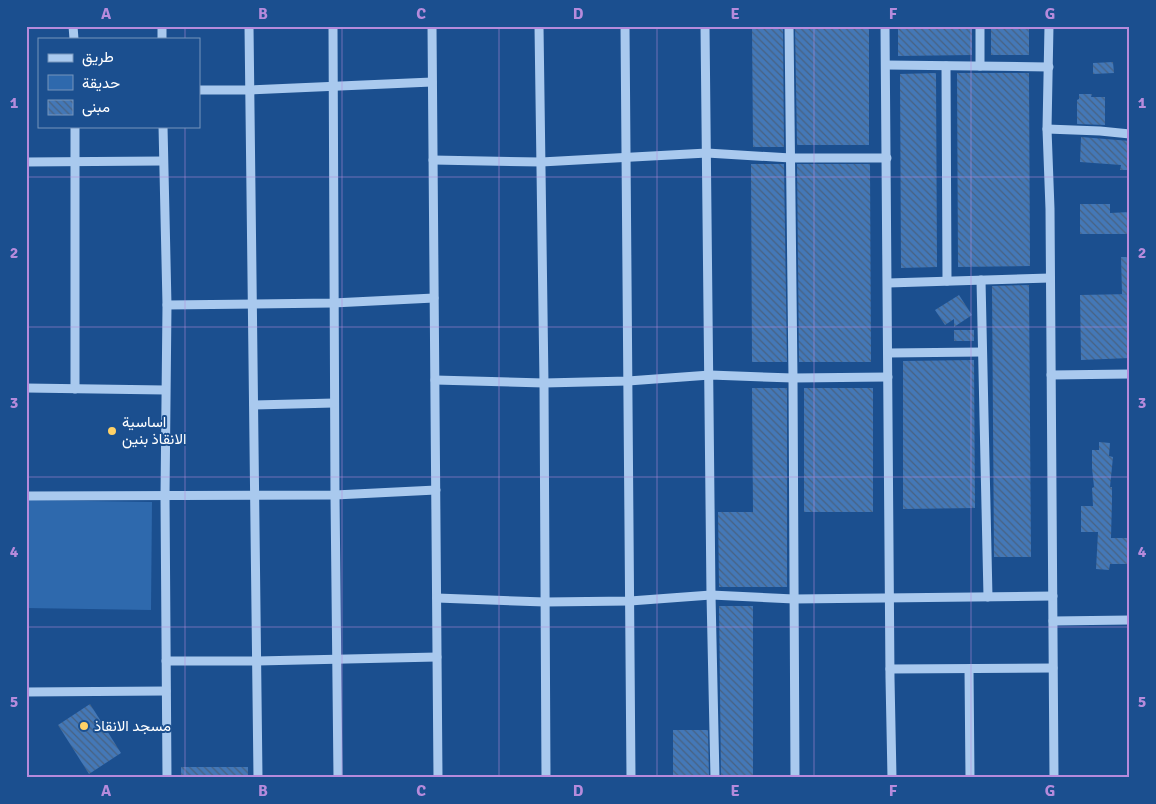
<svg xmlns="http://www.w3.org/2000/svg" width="1156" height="804" font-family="Signika,Vazirmatn,sans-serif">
	<defs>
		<pattern id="building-back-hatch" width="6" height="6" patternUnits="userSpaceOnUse" patternTransform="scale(1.25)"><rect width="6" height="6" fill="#4478b7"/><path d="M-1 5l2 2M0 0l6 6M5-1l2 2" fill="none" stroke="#486282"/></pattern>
	</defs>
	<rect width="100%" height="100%" fill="#1b4f8f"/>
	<path fill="#2e69ad" d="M26 500 152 502 151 610 26 608Z"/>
	<g fill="url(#building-back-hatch)">
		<path d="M752 26H783L784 147H753Z"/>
		<path d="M795 26H869V145H797Z"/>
		<path d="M898 26H972V55L898 56Z"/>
		<rect x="991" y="26" width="38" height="29"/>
		<path d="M1113 62 1114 73 1093 74V63Z"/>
		<path d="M936 73 937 267 901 268 900 74Z"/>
		<path d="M957 73H1029L1030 266 958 267Z"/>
		<path d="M1079 94H1092L1091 97H1105V125L1077 124V100L1079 99Z"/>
		<path d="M1081 137 1130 141V170H1120L1121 165 1080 162Z"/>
		<path d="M751 164H784L787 362H752Z"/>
		<path d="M797 164H870L871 362H799Z"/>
		<path d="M1080 204H1110V213L1130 212V234H1080Z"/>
		<path d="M1121 257H1130V294H1122Z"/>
		<path d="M1029 285 1031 557H994L992 286Z"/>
		<path d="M1130 294V358L1081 360 1080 295Z"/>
		<path d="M959 295 972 315 954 327V319L945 325 935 310Z"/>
		<rect x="954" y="330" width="20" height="11"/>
		<path d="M974 360 975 508 903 509V361Z"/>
		<path d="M752 388H787V587H719L718 512H753Z"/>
		<rect x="804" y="388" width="69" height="124"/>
		<path d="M1099 442 1110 443 1109 456 1113 457 1110 487H1112V500L1111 538H1130V564H1110L1109 570 1096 569 1098 532H1081V506H1093L1092 488 1094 487 1092 468V450H1099Z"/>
		<path d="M719 606H753V778H721Z"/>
		<path d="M90 704 121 753 89 774 58 725Z"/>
		<path d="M673 730H708L709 778H673Z"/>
		<rect x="181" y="767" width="67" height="11"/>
	</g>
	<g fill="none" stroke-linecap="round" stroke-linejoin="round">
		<g stroke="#a9c9ee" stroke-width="9">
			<path d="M73 26 74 39"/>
			<path d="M162 26V39"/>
			<path d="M249 26 258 778"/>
			<path d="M333 26 335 495 338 778"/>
			<path d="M432 26 438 778"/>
			<path d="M539 26 544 383 546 778"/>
			<path d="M625 26 631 778"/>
			<path d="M705 26 711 595 715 778"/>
			<path d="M789 26 793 378 795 778"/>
			<path d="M885 26 890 678 892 778"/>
			<path d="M980 26V66"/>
			<path d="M1049 26 1047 129 1050 209 1054 778"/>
			<path d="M886 65 1049 67"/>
			<path d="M946 66 947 281"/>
			<path d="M199 90H249L432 82"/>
			<path d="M75 126V389"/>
			<path d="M163 126 167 305 165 496 167 778"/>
			<path d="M1047 129 1100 131 1130 134"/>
			<path d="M433 160 541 162 707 153 791 158H887"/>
			<path d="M26 162 163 161"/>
			<path d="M981 280 988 597"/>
			<path d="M888 283 1050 278"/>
			<path d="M167 305 333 303 434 298"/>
			<path d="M888 353 982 352"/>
			<path d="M1051 375 1130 374"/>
			<path d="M435 380 544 383 628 381 710 375 793 378 888 377"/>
			<path d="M26 388 165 390"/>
			<path d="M254 405 334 403"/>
			<path d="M26 496 335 495 436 490"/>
			<path d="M437 598 545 602 630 601 711 595 794 599 1053 596"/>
			<path d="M1053 621 1130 620"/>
			<path d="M166 661H257L437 657"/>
			<path d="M890 669 1053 668"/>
			<path d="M969 669 970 778"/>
			<path d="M26 692 166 691"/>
		</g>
	</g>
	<path fill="none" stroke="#b68bdc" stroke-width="1" stroke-opacity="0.55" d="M185 26V39M342 26V778M499 26V778M657 26V778M814 26V778M971 26V778M185 126V778M26 177H1130M26 327H1130M26 477H1130M26 627H1130"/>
	<g fill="#ffd166" stroke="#1b4f8f" stroke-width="2">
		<circle cx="112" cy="431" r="5"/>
		<circle cx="84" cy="726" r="5"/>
	</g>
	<g text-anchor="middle" stroke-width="4" stroke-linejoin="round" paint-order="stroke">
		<g font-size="15" fill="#fff" stroke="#1b4f8f" text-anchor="start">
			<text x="122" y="427">اساسية<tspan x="122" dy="17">الانقاذ بنين</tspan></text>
			<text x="94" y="731">مسجد الانقاذ</text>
		</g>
	</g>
	<rect width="1156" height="804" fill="none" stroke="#1b4f8f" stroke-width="55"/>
	<rect x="38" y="38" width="162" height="90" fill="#1b4f8f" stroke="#7695bc"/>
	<rect x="48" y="54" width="25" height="8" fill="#a9c9ee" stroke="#7695bc"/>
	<text x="82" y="62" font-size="15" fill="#ffffff">طريق</text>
	<rect x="48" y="75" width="25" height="15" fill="#2e69ad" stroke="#7695bc"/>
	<text x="82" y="88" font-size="15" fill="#ffffff">حديقة</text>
	<rect x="48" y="100" width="25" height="15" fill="url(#building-back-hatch)" stroke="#7695bc"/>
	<text x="82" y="112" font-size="15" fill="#ffffff">مبنى</text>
	<rect x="28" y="28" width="1100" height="748" fill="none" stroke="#b68bdc" stroke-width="2"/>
	<g font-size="16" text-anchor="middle" font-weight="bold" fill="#b68bdc">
		<text x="106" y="19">A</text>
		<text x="263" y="19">B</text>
		<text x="421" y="19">C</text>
		<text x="578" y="19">D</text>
		<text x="735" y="19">E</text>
		<text x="893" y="19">F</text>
		<text x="1050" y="19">G</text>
		<text x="14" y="108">1</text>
		<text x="1142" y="108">1</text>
		<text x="14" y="258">2</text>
		<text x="1142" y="258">2</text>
		<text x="14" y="408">3</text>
		<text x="1142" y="408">3</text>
		<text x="14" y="557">4</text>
		<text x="1142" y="557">4</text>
		<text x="14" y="707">5</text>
		<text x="1142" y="707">5</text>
		<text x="106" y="796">A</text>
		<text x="263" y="796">B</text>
		<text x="421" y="796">C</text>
		<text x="578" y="796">D</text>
		<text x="735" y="796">E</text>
		<text x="893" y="796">F</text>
		<text x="1050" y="796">G</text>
	</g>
</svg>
